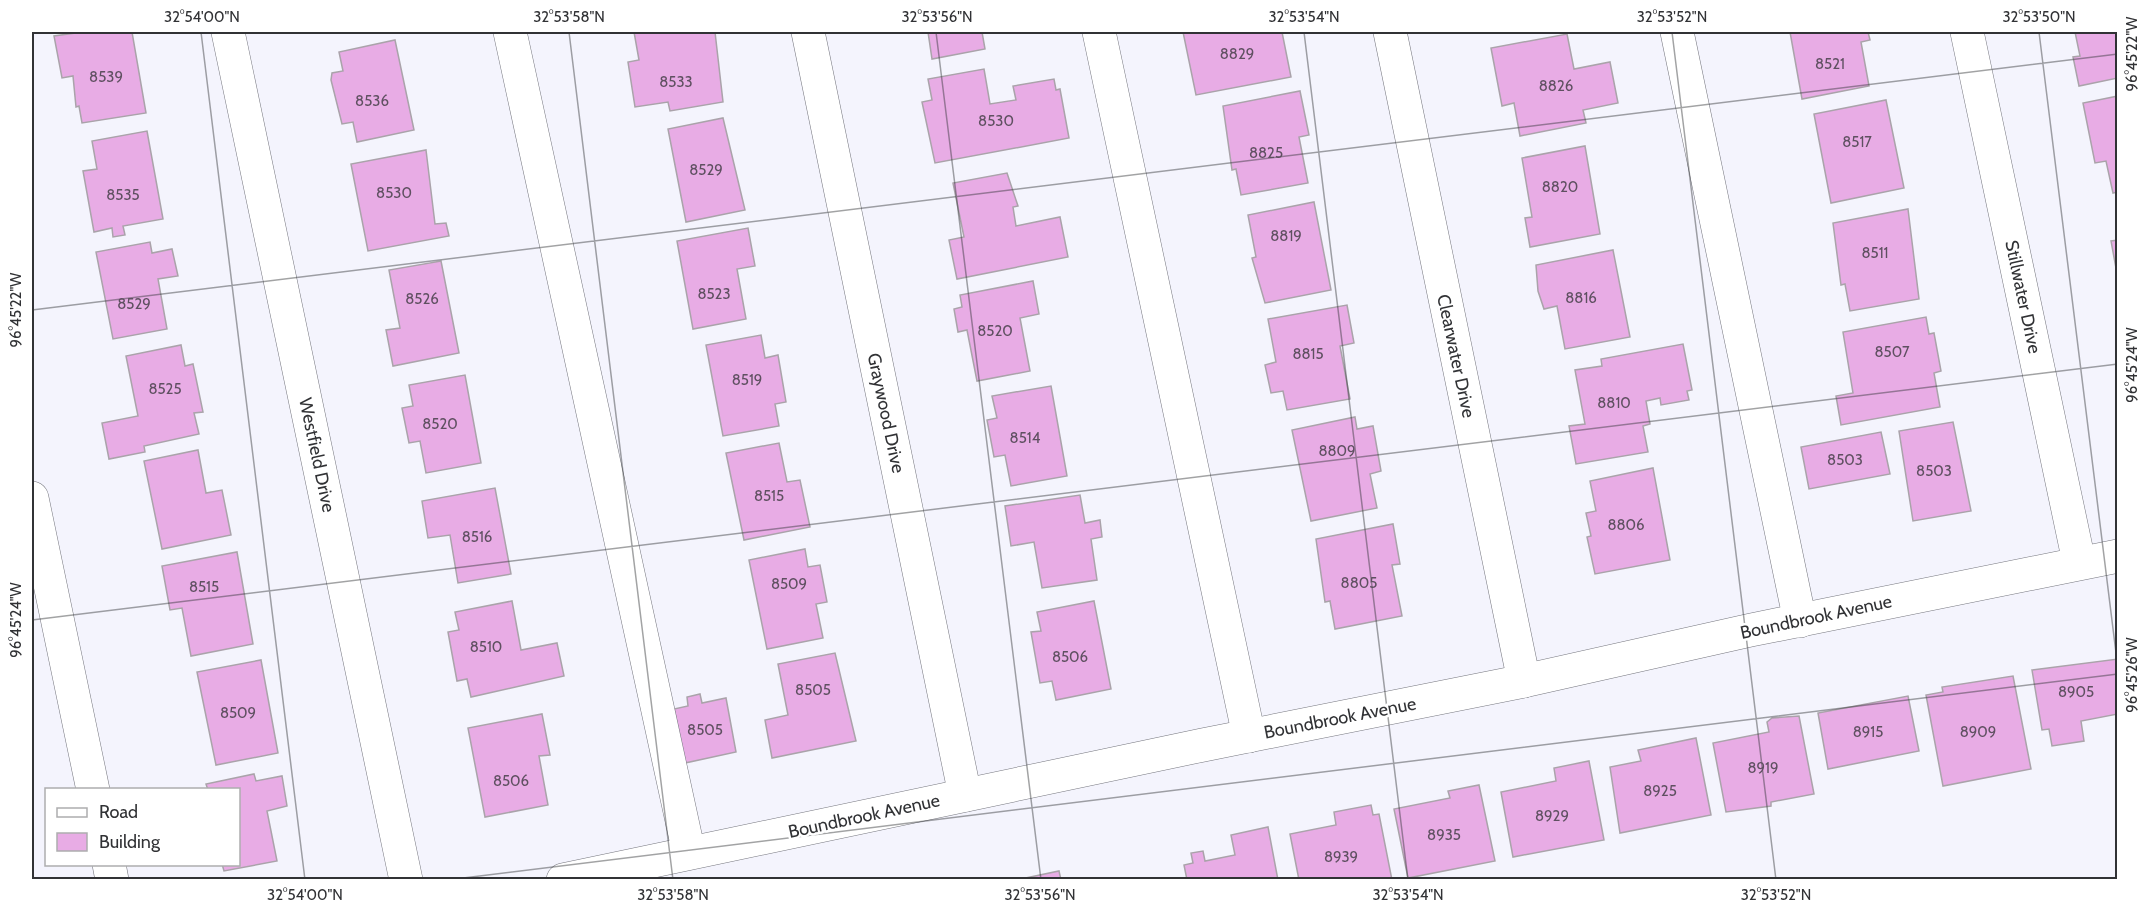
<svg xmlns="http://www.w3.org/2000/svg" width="2149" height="911" font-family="Cabin,sans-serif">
	<rect width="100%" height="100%" fill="#f4f4fd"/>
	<g fill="#e8ace5" stroke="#aaa3aa" stroke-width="1.5">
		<path d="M83 32H132L146 113 82 123 79 106 76 107 73 76 62 78 54 36Z"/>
		<path d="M634 32H715L723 102 670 111 668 102 635 107 628 62 639 60Z"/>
		<path d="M928 32H982L985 49 932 59Z"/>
		<path d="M1183 32H1282L1291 77 1196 95Z"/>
		<path d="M1790 32H1868L1870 40 1861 42 1869 86 1802 99Z"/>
		<path d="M2075 32H2118V78L2079 86 2073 57 2080 56Z"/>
		<path d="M1567 34 1574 69 1610 62 1618 103 1583 110 1586 123 1520 136 1514 103 1502 106 1491 48Z"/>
		<path d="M395 40 414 130 357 142 353 122 342 124 331 80 332 73 343 71 339 52Z"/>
		<path d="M984 69 990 104 1016 100 1013 86 1054 79 1056 90 1060 89 1069 138 935 163 922 102 932 100 928 79Z"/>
		<path d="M1300 91 1309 135 1299 137 1308 183 1241 195 1236 169 1232 170 1223 106Z"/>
		<path d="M2118 96V192L2113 193 2106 161 2095 163 2083 103Z"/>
		<path d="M1886 100 1904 188 1831 203 1814 114Z"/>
		<path d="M723 118 745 210 686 222 668 129Z"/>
		<path d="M147 131 163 219 123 226 125 235 113 237 112 228 94 232 83 171 97 169 92 141Z"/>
		<path d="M1585 146 1600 234 1530 247 1525 218 1532 217 1522 158Z"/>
		<path d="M426 150 435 224 446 223 449 236 368 251 351 164Z"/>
		<path d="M1007 173 1018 206 1013 207 1016 226 1060 217 1068 257 957 279 949 240 964 237 953 183Z"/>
		<path d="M1314 202 1331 290 1265 303 1252 258 1256 257 1248 215Z"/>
		<path d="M1908 209 1919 299 1850 311 1845 284 1841 285 1833 223Z"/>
		<path d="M748 228 755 266 737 269 746 319 693 329 677 241Z"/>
		<path d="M2118 240V279L2111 241Z"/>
		<path d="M150 242 152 253 172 249 178 276 158 279 167 329 113 339 96 252Z"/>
		<path d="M1613 250 1630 337 1565 349 1557 306 1544 309 1538 291 1536 265Z"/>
		<path d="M441 261 459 353 393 366 386 330 400 328 389 270Z"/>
		<path d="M1033 281 1039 314 1020 318 1030 371 977 381 967 330 958 332 954 309 962 307 960 295Z"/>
		<path d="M1347 305 1354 343 1340 346 1350 399 1287 410 1283 391 1271 393 1265 365 1276 362 1268 319Z"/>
		<path d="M1926 317 1929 334 1934 333 1941 371 1934 373 1940 407 1841 425 1836 396 1853 393 1843 332Z"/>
		<path d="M761 335 765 358 778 355 786 402 775 404 779 426 723 436 706 345Z"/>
		<path d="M1683 344 1692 390 1687 391 1689 400 1661 405 1660 398 1646 401 1650 424 1643 426 1648 452 1576 464 1569 426 1585 424 1575 370 1602 366 1601 359Z"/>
		<path d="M181 345 185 366 193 364 203 412 194 413 199 434 144 446 145 452 109 459 102 423 138 416 126 356Z"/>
		<path d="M465 375 481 463 426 473 420 441 409 443 402 408 413 406 409 385Z"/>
		<path d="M1051 386 1067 476 1011 486 1005 455 994 457 987 420 997 418 992 396Z"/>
		<path d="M1355 417 1357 429 1373 426 1381 471 1370 474 1377 508 1311 521 1292 430Z"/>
		<path d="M1953 422 1971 511 1913 521 1899 431Z"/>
		<path d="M1881 432 1890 474 1809 489 1801 447Z"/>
		<path d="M779 443 787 482 800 480 810 527 744 540 726 453Z"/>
		<path d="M198 450 206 493 222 490 231 535 162 549 144 461Z"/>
		<path d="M1653 468 1670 560 1595 574 1587 537 1591 536 1586 513 1596 511 1590 481Z"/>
		<path d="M495 488 511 574 458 583 450 535 428 538 422 501Z"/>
		<path d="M1080 495 1085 523 1100 520 1102 537 1091 539 1097 580 1042 588 1034 542 1011 546 1005 506Z"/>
		<path d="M1393 524 1400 564 1392 565 1402 616 1335 629 1330 601 1325 602 1316 539Z"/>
		<path d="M805 549 808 567 820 565 827 602 816 604 823 638 767 649 749 560Z"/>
		<path d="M237 552 253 644 191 656 182 608 170 610 162 566Z"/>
		<path d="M512 601 521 650 557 643 564 676 471 697 467 679 457 681 448 632 459 630 455 612Z"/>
		<path d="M1094 601 1111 689 1056 700 1052 681 1040 683 1031 632 1041 631 1037 612Z"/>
		<path d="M835 653 856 741 772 758 765 720 788 715 778 664Z"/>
		<path d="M2118 659V714L2081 721 2084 741 2052 746 2049 729 2042 730 2032 670Z"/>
		<path d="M261 660 278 753 216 765 197 672Z"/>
		<path d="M2013 676 2031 769 1943 786 1926 695 1943 692 1942 687Z"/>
		<path d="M700 694 702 703 726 698 736 752 685 763 674 709 688 706 687 697Z"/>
		<path d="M1908 696 1919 751 1828 769 1818 713Z"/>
		<path d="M542 714 550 755 539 756 548 805 485 817 468 728Z"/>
		<path d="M1799 716 1814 794 1771 802V806L1726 812 1713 743 1769 732 1767 722 1772 718Z"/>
		<path d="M1696 738 1711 815 1620 833 1610 767 1641 761 1638 750Z"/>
		<path d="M1589 761 1604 840 1513 857 1501 792 1556 781 1554 768Z"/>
		<path d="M254 774 256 781 282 776 287 806 267 811 277 861 224 871 222 864H238V790H208L206 784Z"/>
		<path d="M1479 785 1495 861 1408 878 1394 809 1450 798 1448 791Z"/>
		<path d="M1371 805 1373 815 1379 814 1392 880H1299L1290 834 1336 825 1334 812Z"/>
		<path d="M1268 827 1278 880H1187L1184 865 1193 863 1191 853 1203 851 1205 861 1235 855 1231 835Z"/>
		<path d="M1059 871 1061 880H1016Z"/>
	</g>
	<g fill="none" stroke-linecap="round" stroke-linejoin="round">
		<g stroke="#75767e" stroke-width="34">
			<g id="minor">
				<path d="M228 32 406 880"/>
				<path d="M510 32 689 853"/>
				<path d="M808 32 965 795"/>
				<path d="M1099 32 1249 736"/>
				<path d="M1390 32 1524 681"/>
				<path d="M1677 32 1800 621"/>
				<path d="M1967 32 2079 562"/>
				<path d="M32 498 93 790"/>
				<path d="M109 864 112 880"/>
				<path d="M563 880 1203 745 1524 681 1751 630 2118 556"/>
			</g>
		</g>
		<use href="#minor" stroke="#fff" stroke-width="33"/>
	</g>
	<path fill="none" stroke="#313235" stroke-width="1.5" stroke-opacity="0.45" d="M201 32 305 880M569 32 673 880M936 32 1041 880M1304 32 1408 880M1672 32 1776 880M2039 32 2118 669M32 310 2118 54M32 620 2118 364M447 880 2118 674"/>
	<g text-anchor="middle" stroke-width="5" stroke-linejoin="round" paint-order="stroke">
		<g font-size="15" fill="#5f5061">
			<text x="1237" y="59">8829</text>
			<text x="1830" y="69">8521</text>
			<text x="106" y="82">8539</text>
			<text x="676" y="87">8533</text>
			<text x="1556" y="91">8826</text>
			<text x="372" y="106">8536</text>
			<text x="996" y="126">8530</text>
			<text x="1857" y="147">8517</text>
			<text x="1266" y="158">8825</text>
			<text x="706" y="175">8529</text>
			<text x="1560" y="192">8820</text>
			<text x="394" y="198">8530</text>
			<text x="123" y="200">8535</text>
			<text x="1286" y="241">8819</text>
			<text x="1875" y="258">8511</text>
			<text x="714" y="299">8523</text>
			<text x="1581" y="303">8816</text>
			<text x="422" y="304">8526</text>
			<text x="134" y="309">8529</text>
			<text x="995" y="336">8520</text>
			<text x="1892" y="357">8507</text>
			<text x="1308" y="359">8815</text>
			<text x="747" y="385">8519</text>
			<text x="165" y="394">8525</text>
			<text x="1614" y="408">8810</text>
			<text x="440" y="429">8520</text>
			<text x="1025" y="443">8514</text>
			<text x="1337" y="456">8809</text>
			<text x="1845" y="465">8503</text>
			<text x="1934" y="476">8503</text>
			<text x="769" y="501">8515</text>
			<text x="1626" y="530">8806</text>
			<text x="477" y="542">8516</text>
			<text x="1359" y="588">8805</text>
			<text x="789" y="589">8509</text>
			<text x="204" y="592">8515</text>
			<text x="486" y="652">8510</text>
			<text x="1070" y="662">8506</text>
			<text x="813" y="695">8505</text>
			<text x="2076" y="697">8905</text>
			<text x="238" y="718">8509</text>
			<text x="705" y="735">8505</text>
			<text x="1868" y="737">8915</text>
			<text x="1978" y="737">8909</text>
			<text x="1763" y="773">8919</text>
			<text x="511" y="786">8506</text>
			<text x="1660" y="796">8925</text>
			<text x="1552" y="821">8929</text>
			<text x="1444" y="840">8935</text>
			<text x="1341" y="862">8939</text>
		</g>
		<g font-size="18" fill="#313235" stroke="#fff">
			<text transform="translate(2023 297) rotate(78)" y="6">Stillwater Drive</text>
			<text transform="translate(1456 356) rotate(78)" y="6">Clearwater Drive</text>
			<text transform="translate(886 413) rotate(78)" y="6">Graywood Drive</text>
			<text transform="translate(317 455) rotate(78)" y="6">Westfield Drive</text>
			<text transform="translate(1816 617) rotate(-12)" y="6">Boundbrook Avenue</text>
			<text transform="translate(1340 718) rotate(-11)" y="6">Boundbrook Avenue</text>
			<text transform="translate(864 816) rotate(-12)" y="6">Boundbrook Avenue</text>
		</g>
	</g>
	<rect width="2149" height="911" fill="none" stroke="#ffffff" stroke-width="66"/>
	<rect x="45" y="788" width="195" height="78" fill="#ffffff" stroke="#adadae" stroke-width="1.5"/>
	<rect x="57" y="808" width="30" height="9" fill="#ffffff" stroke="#adadae" stroke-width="1.5"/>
	<text x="99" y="818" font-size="18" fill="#313235">Road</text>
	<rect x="57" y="833" width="30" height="18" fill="#e8ace5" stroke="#adadae" stroke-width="1.5"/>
	<text x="99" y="848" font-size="18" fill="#313235">Building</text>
	<rect x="33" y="33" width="2083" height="845" fill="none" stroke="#313235" stroke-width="2"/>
	<g font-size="15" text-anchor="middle" fill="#313235">
		<text x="202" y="22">32°54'00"N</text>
		<text x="569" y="22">32°53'58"N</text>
		<text x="937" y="22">32°53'56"N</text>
		<text x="1304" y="22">32°53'54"N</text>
		<text x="1672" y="22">32°53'52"N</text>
		<text x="2039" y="22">32°53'50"N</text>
		<text transform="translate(2132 54) rotate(-90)" y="5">96°45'22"W</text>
		<text transform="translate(16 310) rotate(-90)" y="5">96°45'22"W</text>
		<text transform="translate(2132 365) rotate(-90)" y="5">96°45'24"W</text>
		<text transform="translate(16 620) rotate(-90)" y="5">96°45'24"W</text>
		<text transform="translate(2132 675) rotate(-90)" y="5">96°45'26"W</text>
		<text x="305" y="900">32°54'00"N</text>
		<text x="673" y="900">32°53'58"N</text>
		<text x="1040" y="900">32°53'56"N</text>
		<text x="1408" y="900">32°53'54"N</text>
		<text x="1776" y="900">32°53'52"N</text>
	</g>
</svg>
